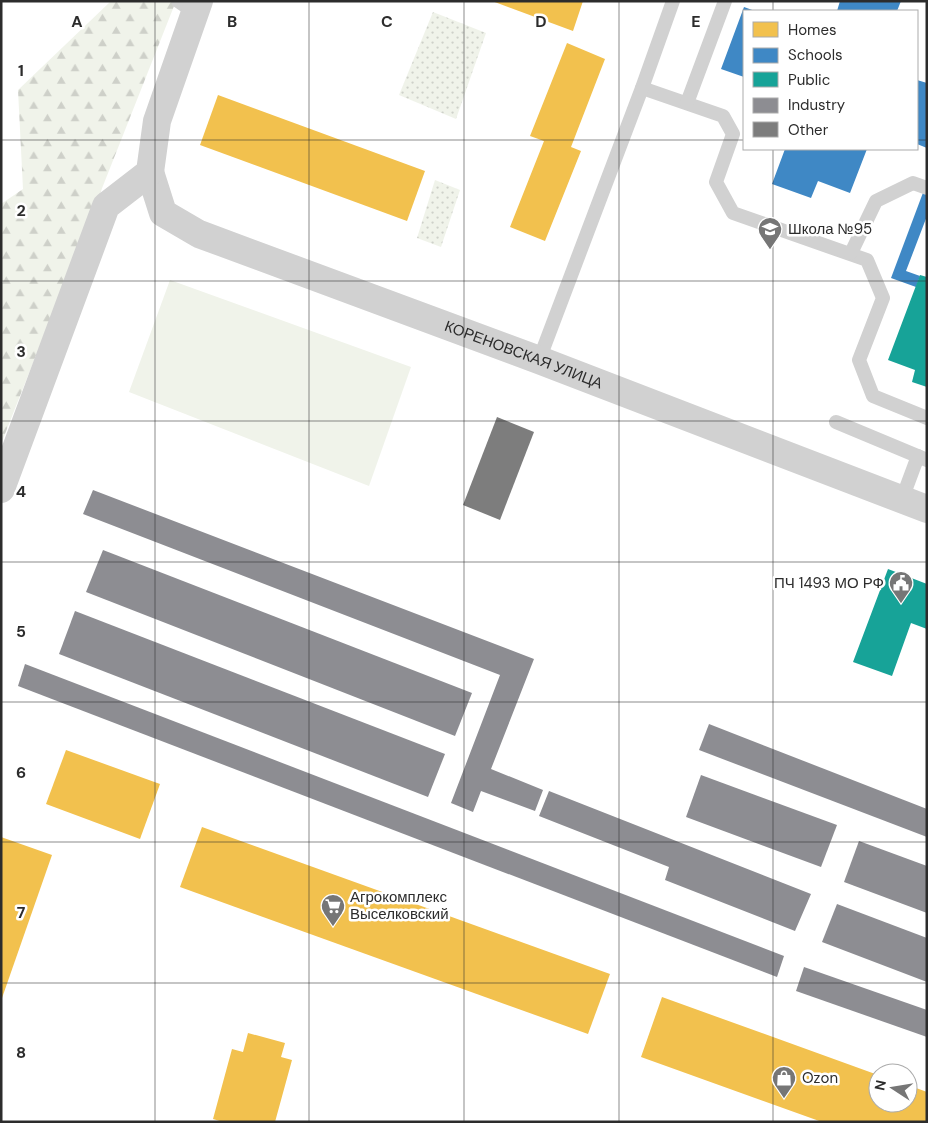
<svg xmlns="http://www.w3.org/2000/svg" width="928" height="1123" font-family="'DM Sans',sans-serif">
	<defs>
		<pattern id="forest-firs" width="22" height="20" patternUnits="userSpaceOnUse" patternTransform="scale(1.25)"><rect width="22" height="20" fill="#f0f3ea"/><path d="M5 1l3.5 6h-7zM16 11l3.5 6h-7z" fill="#ced0c9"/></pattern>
		<pattern id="park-dots" width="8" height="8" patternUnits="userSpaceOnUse" patternTransform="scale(1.25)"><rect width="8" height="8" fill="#f0f3ea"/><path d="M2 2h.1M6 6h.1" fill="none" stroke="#ced0c9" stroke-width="1.8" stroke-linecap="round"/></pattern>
	</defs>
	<rect width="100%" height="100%" fill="#fff"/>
	<path fill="url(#forest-firs)" d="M111 1H176L1 444V204L23 189 18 90Z"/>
	<g fill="url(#park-dots)">
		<path d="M433 12 486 33 456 119 399 95Z"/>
		<path d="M435 180 460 190 441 247 417 238Z"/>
	</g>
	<path fill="#f0f3ea" d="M170 280 411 367 369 486 129 392Z"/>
	<g fill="#f2c14e">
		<path d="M492 1H583L573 31Z"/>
		<path d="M567 43 605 59 571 147 581 151 545 241 510 227 544 141 530 136Z"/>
		<path d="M218 95 425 171 407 221 200 145Z"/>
		<path d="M66 750 160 784 140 839 46 804Z"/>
		<path d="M202 827 610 974 588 1034 180 887Z"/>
		<path d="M1 837 52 855 2 998H1Z"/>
		<path d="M662 997 878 1075V1103H908V1085L927 1092V1122H822L641 1057Z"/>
		<path d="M248 1033 285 1043 281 1057 292 1060 275 1122H223L213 1119 232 1049 243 1052Z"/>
	</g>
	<g fill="#3f88c5">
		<path d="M840 1H901L897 11H837Z"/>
		<path d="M744 7 755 11H744V77L721 69Z"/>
		<path d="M917 80 927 83V148L917 144Z"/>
		<path d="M785 149H867L850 193 818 181 811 198 772 184Z"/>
		<path d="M927 182V216L906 271 920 276 916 287 891 278Z"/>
	</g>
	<g fill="#17a398">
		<path d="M920 275 927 277V387L912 382 915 370 888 360Z"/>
		<path d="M888 569 927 584V629L911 623 892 676 853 662Z"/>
	</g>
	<g fill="#8d8d92">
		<path d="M93 490 534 659 491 769 543 790 535 811 481 791 473 812 451 803 500 675 83 514Z"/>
		<path d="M103 550 472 693 455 736 86 592Z"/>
		<path d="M75 611 445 754 428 797 59 654Z"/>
		<path d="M25 664 784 956 777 977 18 686Z"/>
		<path d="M709 724 927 809V837L699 750Z"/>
		<path d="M701 775 837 825 821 867 686 817Z"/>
		<path d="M549 791 811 894 795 931 665 880 669 867 539 816Z"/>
		<path d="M859 841 927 866V913L844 882Z"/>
		<path d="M837 904 927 938V982L822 942Z"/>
		<path d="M804 967 927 1010V1037L796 991Z"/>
	</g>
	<path fill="#7d7d7d" d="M497 417 534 432 500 520 463 505Z"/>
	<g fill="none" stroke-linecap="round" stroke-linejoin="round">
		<g stroke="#d1d1d1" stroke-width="14">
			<path d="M178 1 194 12"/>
			<path d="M642 88 723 116 733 134 716 182 733 213 867 260 883 298 859 360 873 396 927 418"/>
			<path d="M687 103 725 1"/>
			<path d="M851 253 876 201 913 183 927 188"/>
			<path d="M539 360 642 88 673 1"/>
			<path d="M836 422 927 460"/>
			<path d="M902 499 918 456"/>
		</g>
		<g stroke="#d1d1d1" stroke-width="28">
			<path id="s1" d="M150 172 163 213 199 234 539 360 927 509"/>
			<path d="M1 489 106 206 150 172 157 121 199 1"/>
		</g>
	</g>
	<path fill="none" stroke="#2c2c2c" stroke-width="1" stroke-opacity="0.55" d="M155 1V1122M309 1V1122M464 1V1122M619 1V1122M773 1V11M1 140H744M917 140H927M773 149V1122M1 281H927M1 421H927M1 562H927M1 702H927M1 842H927M1 983H927"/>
	<defs>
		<g id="school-pin" transform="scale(1.25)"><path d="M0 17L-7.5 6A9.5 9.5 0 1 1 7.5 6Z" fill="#767676" stroke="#fff"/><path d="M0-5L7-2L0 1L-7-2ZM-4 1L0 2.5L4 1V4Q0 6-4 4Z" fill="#fff"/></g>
		<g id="civic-pin" transform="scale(1.25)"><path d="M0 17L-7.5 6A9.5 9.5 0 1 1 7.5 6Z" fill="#767676" stroke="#fff"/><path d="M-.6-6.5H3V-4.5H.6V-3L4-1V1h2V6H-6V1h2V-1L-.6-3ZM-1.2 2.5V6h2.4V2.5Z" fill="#fff"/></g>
		<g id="supermarket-pin" transform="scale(1.25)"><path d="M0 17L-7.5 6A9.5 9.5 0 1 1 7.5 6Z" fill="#767676" stroke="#fff"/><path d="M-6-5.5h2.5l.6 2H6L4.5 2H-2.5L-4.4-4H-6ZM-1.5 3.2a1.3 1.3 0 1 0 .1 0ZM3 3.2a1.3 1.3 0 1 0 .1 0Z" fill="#fff"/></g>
		<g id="shop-pin" transform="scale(1.25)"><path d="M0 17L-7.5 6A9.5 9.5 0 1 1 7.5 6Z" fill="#767676" stroke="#fff"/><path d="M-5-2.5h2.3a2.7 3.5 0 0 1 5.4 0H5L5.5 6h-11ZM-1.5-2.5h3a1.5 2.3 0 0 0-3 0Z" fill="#fff"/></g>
	</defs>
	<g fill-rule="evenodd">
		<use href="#school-pin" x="770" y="229"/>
		<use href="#civic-pin" x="901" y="583"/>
		<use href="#supermarket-pin" x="333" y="906"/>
		<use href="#shop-pin" x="784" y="1078"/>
	</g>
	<g text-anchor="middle" stroke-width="5" stroke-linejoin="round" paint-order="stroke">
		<g font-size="15" fill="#2c2c2c" stroke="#fff" text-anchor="start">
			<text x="788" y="234">Школа №95</text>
			<text x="884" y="588" text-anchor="end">ПЧ 1493 МО РФ</text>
			<text x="350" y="902">Агрокомплекс<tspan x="350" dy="17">Выселковский</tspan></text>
			<text x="802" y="1083">Ozon</text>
		</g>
		<g font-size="15" fill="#2c2c2c" stroke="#fff">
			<text dy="5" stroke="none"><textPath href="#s1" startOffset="431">КОРЕНОВСКАЯ УЛИЦА</textPath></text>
		</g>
	</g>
	<g font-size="16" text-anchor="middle" font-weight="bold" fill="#2c2c2c" stroke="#fff" stroke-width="5" stroke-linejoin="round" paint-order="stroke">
		<text x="77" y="27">A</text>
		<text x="232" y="27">B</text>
		<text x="387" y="27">C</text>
		<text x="541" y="27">D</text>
		<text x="696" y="27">E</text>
		<text x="21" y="76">1</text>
		<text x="21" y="216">2</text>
		<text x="21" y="357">3</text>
		<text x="21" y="497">4</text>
		<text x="21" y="637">5</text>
		<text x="21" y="778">6</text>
		<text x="21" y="918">7</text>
		<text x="21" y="1058">8</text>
	</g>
	<rect width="928" height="1123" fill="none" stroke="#2c2c2c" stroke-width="5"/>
	<rect x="743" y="10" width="175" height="140" fill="#ffffff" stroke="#ababab"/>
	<rect x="753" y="22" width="25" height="15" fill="#f2c14e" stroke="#ababab"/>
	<text x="788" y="35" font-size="15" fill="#2c2c2c">Homes</text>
	<rect x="753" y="48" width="25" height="15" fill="#3f88c5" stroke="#ababab"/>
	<text x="788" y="60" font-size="15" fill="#2c2c2c">Schools</text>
	<rect x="753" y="72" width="25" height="15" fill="#17a398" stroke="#ababab"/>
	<text x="788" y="85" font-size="15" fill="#2c2c2c">Public</text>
	<rect x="753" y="98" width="25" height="15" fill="#8d8d92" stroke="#ababab"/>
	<text x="788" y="110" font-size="15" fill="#2c2c2c">Industry</text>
	<rect x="753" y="122" width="25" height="15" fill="#7d7d7d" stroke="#ababab"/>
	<text x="788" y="135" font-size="15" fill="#2c2c2c">Other</text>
	<g transform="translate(893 1088) rotate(282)"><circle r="24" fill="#ffffff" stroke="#ababab"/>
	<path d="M0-4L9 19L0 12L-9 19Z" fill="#767676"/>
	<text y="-8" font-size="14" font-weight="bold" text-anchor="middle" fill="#2c2c2c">N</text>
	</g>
</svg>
